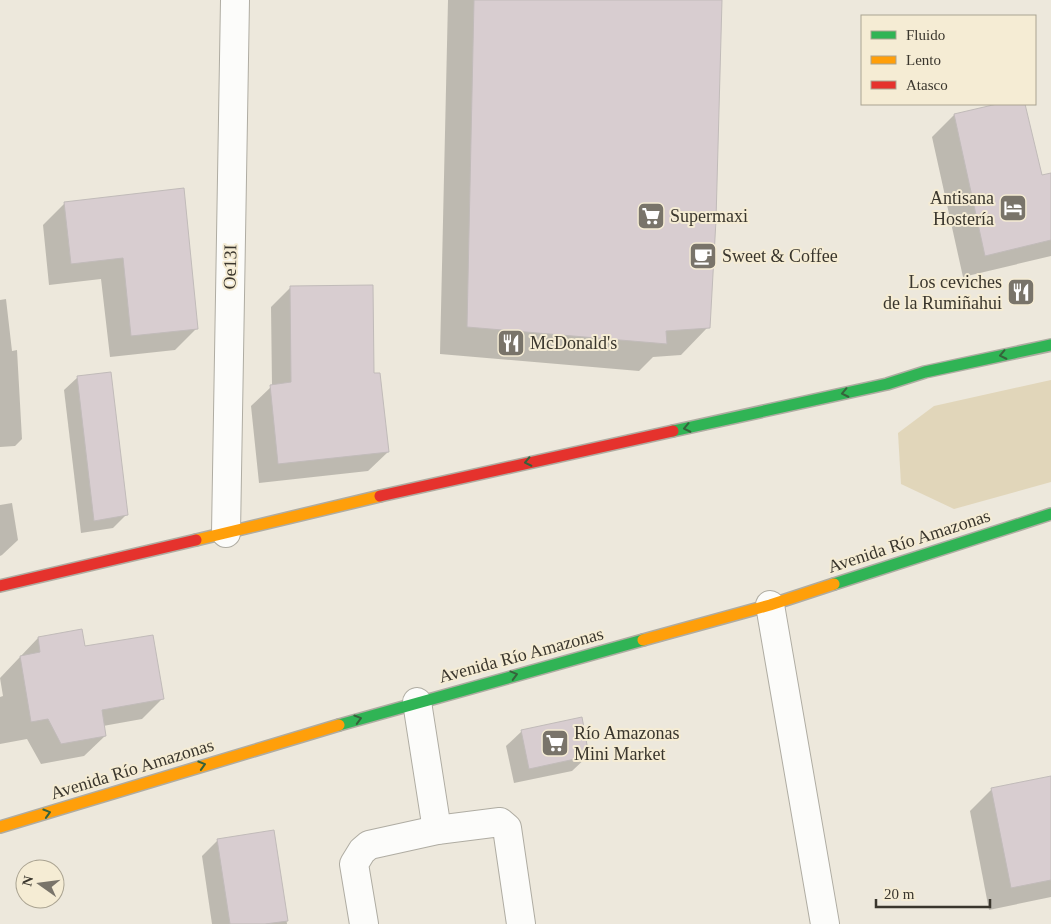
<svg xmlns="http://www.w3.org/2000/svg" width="1051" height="924" font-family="Georgia,serif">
	<rect width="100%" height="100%" fill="#ede8dc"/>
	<path fill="#e1d6ba" d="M1051 380V482L954 509 901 484 898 433 934 406Z"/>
	<g fill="#0003">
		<path d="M448 0H721L708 327 681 355 653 357 639 371 440 354Z"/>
		<path d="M1003 104H1024L1041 177 1051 175V256L963 277 932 137 954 115Z"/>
		<path d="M183 190 197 328 175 350 110 357 101 279 49 285 43 225 65 203Z"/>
		<path d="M290 288 373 375 388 452 368 471 259 483 251 406 272 386 271 307Z"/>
		<path d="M6 299 12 351 17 350 22 439 15 446 0 447V300Z"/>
		<path d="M78 377 127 514 113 528 81 533 64 390Z"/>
		<path d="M12 503 18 540 2 555 0 556V505Z"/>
		<path d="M38 638 84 647 162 699 142 719 103 726 105 736 84 756 41 764 27 739 0 744V697L3 696 0 678Z"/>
		<path d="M522 731 588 756 572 771 514 783 506 746Z"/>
		<path d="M1051 777V897L989 910 970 811 992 789Z"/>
		<path d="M273 832 287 924H212L202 856 218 840Z"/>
	</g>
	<g fill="#d8cdd0" stroke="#c1bbb9">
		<path d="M474 0H722L716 220 710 328 666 331 667 344 467 327Z"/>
		<path d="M997 104H1025L1042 175 1051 173V240L985 256 954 114Z"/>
		<path d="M184 188 198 329 131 336 123 258 71 264 64 202Z"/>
		<path d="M373 285 374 373H380L389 452 278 464 270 385 291 382 290 286Z"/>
		<path d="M111 372 128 515 94 521 77 376Z"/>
		<path d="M82 629 85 646 153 635 164 699 102 710 106 736 61 744 48 719 31 722 20 656 40 652 38 637Z"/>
		<path d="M582 717 589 756 529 769 521 730Z"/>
		<path d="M1051 776V880L1011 888 991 788Z"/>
		<path d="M274 830 288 921 265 924H230L217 839Z"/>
	</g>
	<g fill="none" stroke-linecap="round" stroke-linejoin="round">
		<g stroke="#afaca2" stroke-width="30">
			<g id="street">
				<path d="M226 533 235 0"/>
				<path d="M770 605 825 924"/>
				<path d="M417 702 437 830"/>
				<path d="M364 924 354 864 362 851 369 845 437 830 500 822 507 828 521 924"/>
			</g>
		</g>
		<g stroke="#afaca2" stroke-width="14">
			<g id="fast">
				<path d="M673 431 887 384 925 372 1051 345"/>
				<path d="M834 584 1051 514"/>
				<path d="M339 725 643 640"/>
			</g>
		</g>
		<g stroke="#afaca2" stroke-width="14">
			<g id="slow">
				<path d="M196 540 380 496"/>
				<path d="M643 640 770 605 834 584"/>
				<path d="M0 827 339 725"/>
			</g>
		</g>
		<g stroke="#afaca2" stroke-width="14">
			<g id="jam">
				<path d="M380 496 673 431"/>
				<path d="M0 586 196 540"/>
			</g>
		</g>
		<use href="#street" stroke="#fcfcfa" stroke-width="28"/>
		<use href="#fast" stroke="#30b455" stroke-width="11"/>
		<use href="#slow" stroke="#ff9f0a" stroke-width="11"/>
		<use href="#jam" stroke="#e5322d" stroke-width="11"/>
	</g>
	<defs><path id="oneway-chevron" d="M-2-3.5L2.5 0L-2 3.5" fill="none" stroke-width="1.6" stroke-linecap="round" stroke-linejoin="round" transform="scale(1.25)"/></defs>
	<g stroke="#36623b">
		<use href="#oneway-chevron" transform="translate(1003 355) rotate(168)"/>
		<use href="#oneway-chevron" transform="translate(845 393) rotate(168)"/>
		<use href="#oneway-chevron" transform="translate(687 428) rotate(168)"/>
		<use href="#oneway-chevron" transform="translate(528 462) rotate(168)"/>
		<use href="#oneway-chevron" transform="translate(514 675) rotate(-15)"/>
		<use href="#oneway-chevron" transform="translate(358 719) rotate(-16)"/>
		<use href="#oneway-chevron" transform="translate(202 765) rotate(-17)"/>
		<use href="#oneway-chevron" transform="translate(47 813) rotate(-17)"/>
	</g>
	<defs>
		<g id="hotel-square" transform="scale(1.4375)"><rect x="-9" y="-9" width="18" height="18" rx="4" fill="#79746a" stroke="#f5ecd4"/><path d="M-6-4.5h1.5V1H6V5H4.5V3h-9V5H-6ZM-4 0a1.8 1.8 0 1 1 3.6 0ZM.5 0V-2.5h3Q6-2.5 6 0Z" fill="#fff"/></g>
		<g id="supermarket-square" transform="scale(1.4375)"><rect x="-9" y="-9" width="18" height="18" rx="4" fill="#79746a" stroke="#f5ecd4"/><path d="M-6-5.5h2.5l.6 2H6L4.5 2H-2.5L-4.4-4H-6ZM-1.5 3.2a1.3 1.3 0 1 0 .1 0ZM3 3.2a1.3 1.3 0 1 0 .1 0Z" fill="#fff"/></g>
		<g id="cafe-square" transform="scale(1.4375)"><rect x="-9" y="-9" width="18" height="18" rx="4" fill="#79746a" stroke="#f5ecd4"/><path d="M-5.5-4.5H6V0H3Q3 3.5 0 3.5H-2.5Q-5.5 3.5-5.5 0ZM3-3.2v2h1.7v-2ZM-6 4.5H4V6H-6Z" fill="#fff"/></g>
		<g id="restaurant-square" transform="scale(1.4375)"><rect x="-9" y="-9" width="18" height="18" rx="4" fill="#79746a" stroke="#f5ecd4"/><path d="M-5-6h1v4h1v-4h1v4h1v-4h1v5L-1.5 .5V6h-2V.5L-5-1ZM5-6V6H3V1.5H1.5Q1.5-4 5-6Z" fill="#fff"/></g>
	</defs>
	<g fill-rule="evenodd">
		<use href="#hotel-square" x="1013" y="208"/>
		<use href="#supermarket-square" x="651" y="216"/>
		<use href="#cafe-square" x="703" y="256"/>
		<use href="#restaurant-square" x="1021" y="292"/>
		<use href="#restaurant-square" x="511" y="343"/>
		<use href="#supermarket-square" x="555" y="743"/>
	</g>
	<g text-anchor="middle" stroke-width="4" stroke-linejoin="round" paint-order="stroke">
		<g font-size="18" fill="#3a362d" stroke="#f5ecd4" text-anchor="start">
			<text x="994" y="204" text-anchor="end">Antisana<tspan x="994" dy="21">Hostería</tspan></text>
			<text x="670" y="222">Supermaxi</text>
			<text x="722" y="262">Sweet &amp; Coffee</text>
			<text x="1002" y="288" text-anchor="end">Los ceviches<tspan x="1002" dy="21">de la Rumiñahui</tspan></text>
			<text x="530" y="349">McDonald's</text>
			<text x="574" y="739">Río Amazonas<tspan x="574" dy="21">Mini Market</tspan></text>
		</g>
		<g font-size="18" fill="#3a362d" stroke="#f5ecd4">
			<text transform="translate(230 267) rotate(-89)" y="6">Oe13I</text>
			<text transform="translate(909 541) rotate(-18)" y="6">Avenida Río Amazonas</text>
			<text transform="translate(521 655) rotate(-15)" y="6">Avenida Río Amazonas</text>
			<text transform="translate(132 769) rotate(-17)" y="6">Avenida Río Amazonas</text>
		</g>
	</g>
	<rect x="861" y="15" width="175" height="90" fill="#f5ecd4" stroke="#aaa391"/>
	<rect x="871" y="31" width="25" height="8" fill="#30b455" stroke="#aaa391"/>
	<text x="906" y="40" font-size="15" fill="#3a362d">Fluido</text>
	<rect x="871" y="56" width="25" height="8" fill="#ff9f0a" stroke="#aaa391"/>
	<text x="906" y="65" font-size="15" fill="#3a362d">Lento</text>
	<rect x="871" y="81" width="25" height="8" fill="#e5322d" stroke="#aaa391"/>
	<text x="906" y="90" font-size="15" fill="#3a362d">Atasco</text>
	<g transform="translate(40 884) rotate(284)"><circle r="24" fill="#f5ecd4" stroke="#aaa391"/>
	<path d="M0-4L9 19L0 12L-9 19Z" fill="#79746a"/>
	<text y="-8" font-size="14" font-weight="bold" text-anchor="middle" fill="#3a362d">N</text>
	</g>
	<path d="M876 899v8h114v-8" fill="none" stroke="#3a362d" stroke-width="2.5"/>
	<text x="884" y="899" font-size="15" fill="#3a362d" stroke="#f5ecd4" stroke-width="4" paint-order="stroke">20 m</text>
</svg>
